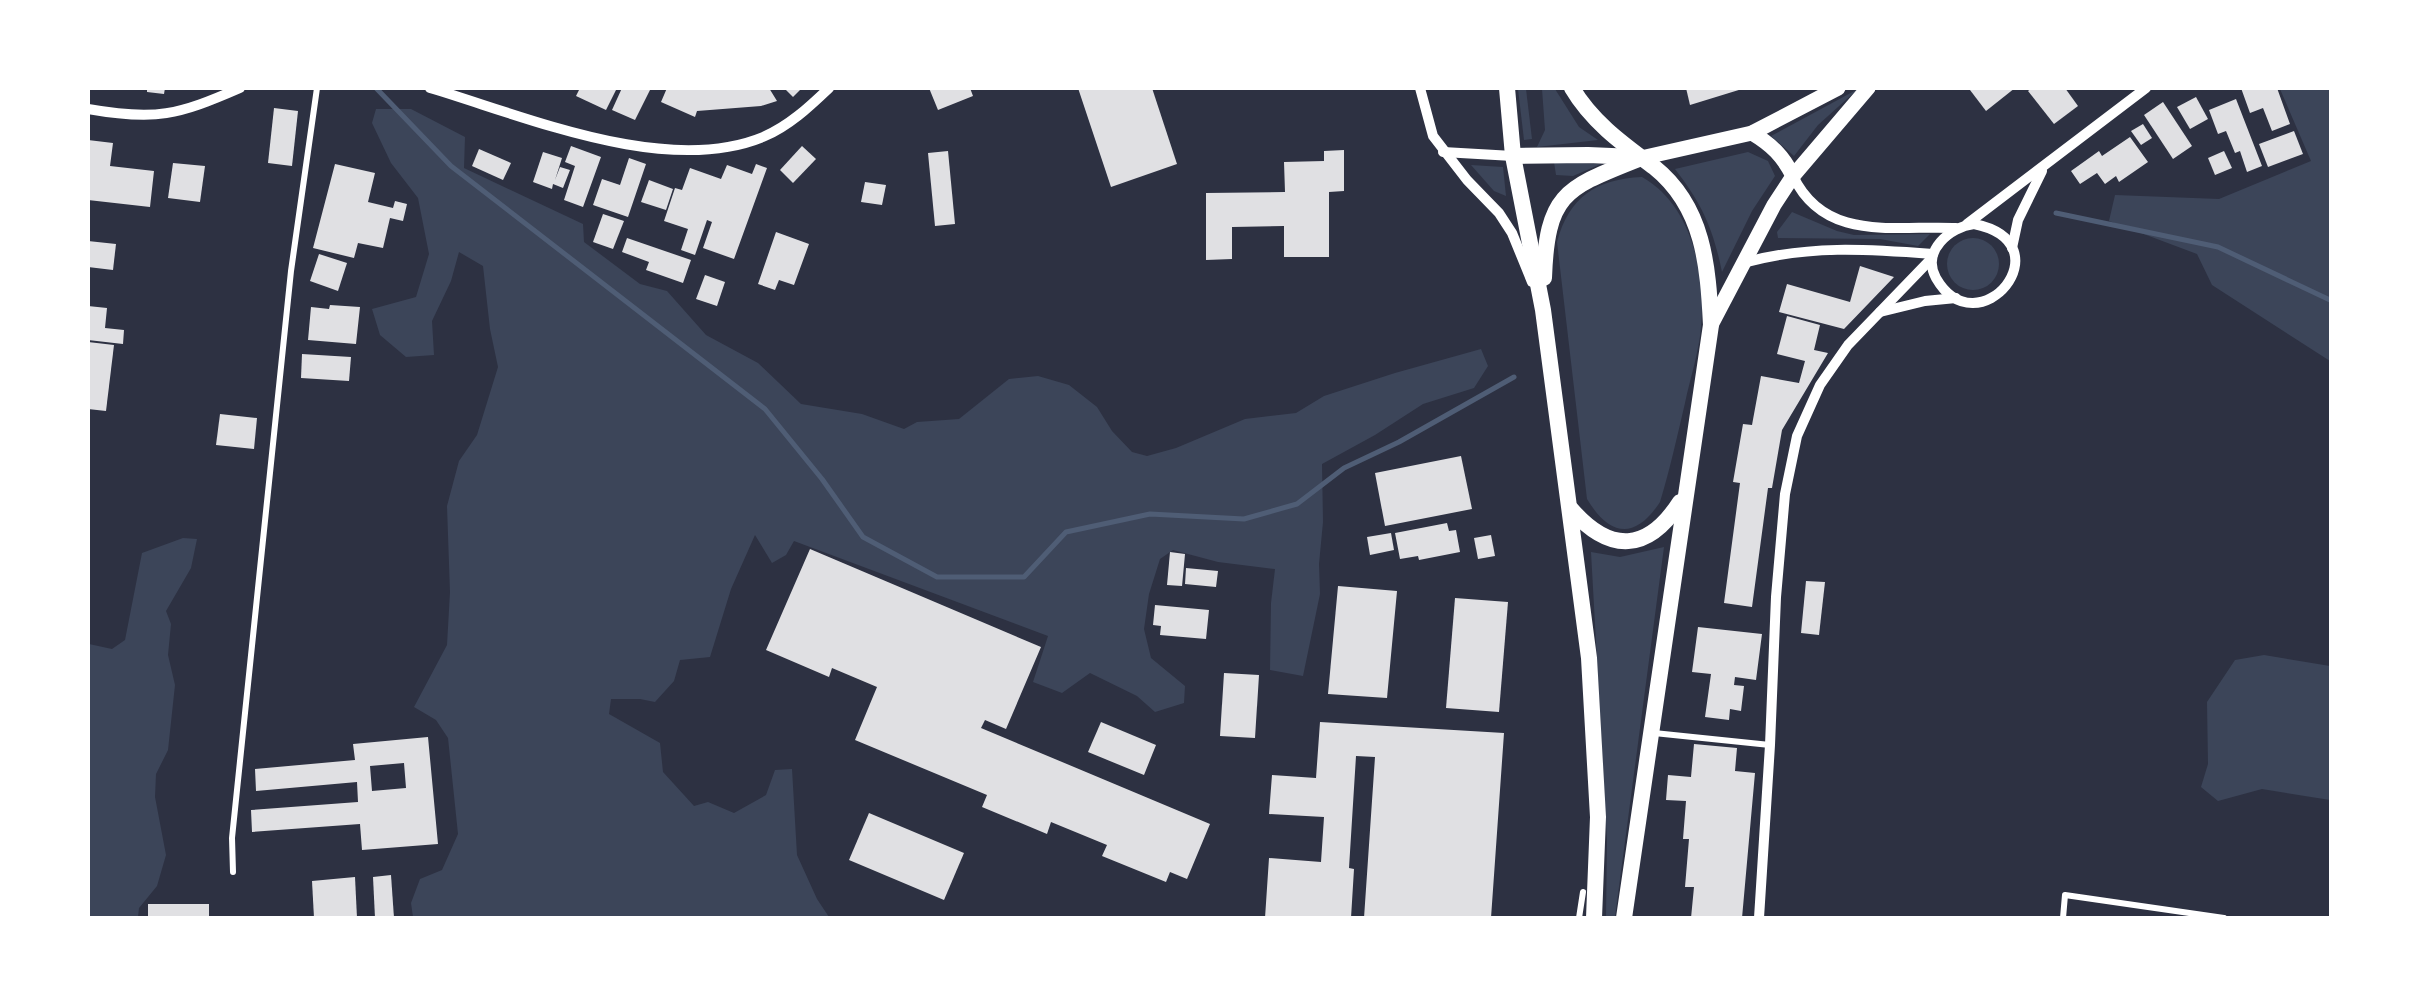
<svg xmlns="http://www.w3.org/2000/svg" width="2419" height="1006" font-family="Rubik,sans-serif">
	<rect width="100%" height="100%" fill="#2d3142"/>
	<g fill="#3c4559">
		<path d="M1518 89H1526L1532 139 1524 140Z"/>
		<path d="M1542 89H1555L1579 127 1598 140 1537 147 1545 130Z"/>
		<path d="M1858 89 1818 125 1794 156 1771 136Z"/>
		<path d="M2280 89H2330V361L2212 285 2197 254 2109 221 2115 195 2219 199 2311 161Z"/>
		<path d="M376 109H411L465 137 464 168 583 224 584 242 640 284 667 291 706 335 758 363 801 404 862 414 904 429 917 422 959 419 1009 379 1038 376 1069 385 1097 407 1112 431 1132 452 1147 456 1176 448 1245 419 1296 413 1324 396 1395 373 1481 349 1488 366 1474 388 1423 404 1375 435 1322 464 1323 522 1319 564 1320 594 1303 676 1270 670 1271 603 1275 569 1218 562 1173 550 1160 559 1149 594 1144 629 1151 658 1185 686 1184 703 1155 712 1137 696 1090 673 1062 693 1033 682 1048 636 794 541 786 555 772 563 755 535 731 589 710 657 680 660 674 681 655 702 640 699H611L609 714 660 743 663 772 694 806 708 802 734 813 766 795 775 770 792 769 797 855 817 899 829 917H413L411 903 420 879 442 870 458 834 448 738 436 720 414 707 447 645 450 592 447 506 459 461 477 435 498 367 490 329 483 266 459 252 451 281 432 321 434 355 406 357 380 335 372 309 416 297 429 254 418 198 391 163 372 123Z"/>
		<path d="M1748 152 1768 161 1775 176 1752 211 1722 272C1713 228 1702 204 1675 169Z"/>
		<path d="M1554 162 1601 164 1573 176 1556 175Z"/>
		<path d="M1471 165 1503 167 1506 196 1494 191Z"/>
		<path d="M1642 177C1692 205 1706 274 1701 327 1699 352 1690 379 1685 403 1677 437 1670 469 1660 502 1635 540 1610 537 1587 499L1557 242C1569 197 1596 179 1642 177Z"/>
		<path d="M1792 212 1837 231 1854 235 1930 234 1918 246 1880 239 1778 238 1777 232Z"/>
		<circle cx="1973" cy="264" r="26"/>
		<path d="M183 538 197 539 191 568 166 611 171 624 168 655 175 685 168 750 156 774 155 797 166 855 157 886 139 908 138 917H89V644L112 649 125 640 142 553Z"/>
		<path d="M1664 547 1615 917H1606L1607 839 1591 552 1620 557Z"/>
		<path d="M2264 655 2330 666V800L2262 789 2218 801 2201 787 2208 764 2207 702 2235 660Z"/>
	</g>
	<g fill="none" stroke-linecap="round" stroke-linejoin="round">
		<g stroke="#4f5d75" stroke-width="5">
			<path d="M376 88 451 166 765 409 822 479 863 537 937 577H1024L1066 532 1150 514 1244 519 1297 504 1344 468 1399 442 1514 377"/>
			<path d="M2056 213 2218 247 2330 300"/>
		</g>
	</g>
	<g fill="#e0e0e3" fill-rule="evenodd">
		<path d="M147 88H165L164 94 147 92Z"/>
		<path d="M580 88H617L606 110 576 96Z"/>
		<path d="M622 88H651L635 120 612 110Z"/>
		<path d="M667 88H769L777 101 761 106 697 111 695 117 661 102Z"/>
		<path d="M784 88H802L793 97Z"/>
		<path d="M929 88H970L973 96 938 110Z"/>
		<path d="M1078 88H1152L1177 164 1111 187Z"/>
		<path d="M1686 88H1742V89L1690 105Z"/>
		<path d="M1972 88H2015L1986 111 1970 90Z"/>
		<path d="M2032 88H2065L2078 106 2054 124 2028 91Z"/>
		<path d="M2241 88H2277L2290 124 2272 131 2263 108 2250 113Z"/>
		<path d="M2196 97 2208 119 2190 129 2177 107Z"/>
		<path d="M2236 99 2262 166 2247 172 2240 151 2235 153 2226 131 2218 134 2209 110Z"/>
		<path d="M2163 102 2192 146 2173 159 2144 115Z"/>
		<path d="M274 108 298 111 292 166 268 163Z"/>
		<path d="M2143 124 2152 138 2141 145 2131 131Z"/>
		<path d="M2294 131 2303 154 2268 167 2259 144Z"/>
		<path d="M2130 137 2148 162 2119 182 2116 176 2105 184 2097 173 2080 184 2071 171 2099 151 2102 156Z"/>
		<path d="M88 140 113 143 110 166 154 171 150 207 88 200Z"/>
		<path d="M571 146 601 157 583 207 564 200 575 166 565 162Z"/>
		<path d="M802 146 816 159 793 183 780 170Z"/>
		<path d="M479 149 511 163 503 180 472 166Z"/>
		<path d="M1344 150V191L1329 192V257H1284V226L1232 227V259L1206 260V193L1285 192 1284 162 1324 161V151Z"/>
		<path d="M948 151 955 224 935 226 928 153Z"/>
		<path d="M2224 151 2232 168 2215 175 2208 158Z"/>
		<path d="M543 152 562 158 555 180 560 167 570 170 563 188 553 184 552 189 533 182Z"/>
		<path d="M629 158 646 164 628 217 593 205 602 179 620 185Z"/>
		<path d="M173 163 205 166 200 202 168 198Z"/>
		<path d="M335 164 375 173 368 202 393 208 395 201 407 204 403 221 390 218 383 248 358 243 354 258 313 248Z"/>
		<path d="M756 164 767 168 734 259 703 248 712 222 707 220 695 255 681 250 688 229 664 221 675 188 682 190 690 168 721 179 727 165 752 174Z"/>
		<path d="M649 180 673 189 666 210 641 202Z"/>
		<path d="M865 182 886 185 882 205 861 202Z"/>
		<path d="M603 214 624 221 613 249 593 242Z"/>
		<path d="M776 232 809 244 794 285 779 280 775 290 758 284Z"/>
		<path d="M627 238 691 260 683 283 646 270 649 262 622 252Z"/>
		<path d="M88 241 116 244 113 270 88 267Z"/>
		<path d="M319 254 347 263 338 291 310 281Z"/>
		<path d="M1860 266 1894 277 1844 329 1779 312 1787 284 1850 302Z"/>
		<path d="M705 275 725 282 717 306 696 299Z"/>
		<path d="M330 305 360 307 356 344 308 340 311 307 329 309Z"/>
		<path d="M88 306 107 308 105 328 124 330 123 344 88 340Z"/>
		<path d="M1787 316 1820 325 1814 350 1828 353 1782 430 1772 488H1768L1752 607 1724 603 1740 483 1733 482 1743 424 1752 425 1761 376 1799 383 1805 361 1777 354Z"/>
		<path d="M88 342 114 345 106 411 88 409Z"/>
		<path d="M302 354 351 357 349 381 301 378Z"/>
		<path d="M220 414 257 418 254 449 216 445Z"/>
		<path d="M1461 456 1472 509 1385 526 1375 473Z"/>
		<path d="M1447 523 1449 531 1456 530 1460 552 1419 560 1418 556 1400 559 1395 533Z"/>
		<path d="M1391 533 1394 550 1370 555 1367 537Z"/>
		<path d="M1491 535 1495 556 1478 559 1474 538Z"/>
		<path d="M810 549 1041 647 1006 729 985 720 981 728 1210 824 1187 879 1170 872 1166 882 1102 856 1107 845 1051 822 1047 834 982 807 987 795 855 740 877 687 832 668 829 677 766 650Z"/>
		<path d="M1170 552 1185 554 1182 586 1167 585Z"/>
		<path d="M1186 568 1218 571 1216 587 1185 584Z"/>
		<path d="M1806 581 1825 582 1819 635 1801 633Z"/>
		<path d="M1338 586 1397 591 1387 698 1328 694Z"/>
		<path d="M1455 598 1508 602 1499 712 1446 708Z"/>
		<path d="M1155 605 1209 610 1206 639 1160 635 1161 626 1153 625Z"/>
		<path d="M1698 627 1762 634 1756 680 1735 677 1734 685 1744 686 1741 711 1730 709 1729 720 1705 717 1711 674 1692 672Z"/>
		<path d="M1224 673 1259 675 1255 738 1220 736Z"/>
		<path d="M1101 722 1156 745 1144 775 1088 752Z"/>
		<path d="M1320 722 1504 733 1491 918H1364L1375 757 1356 756 1349 868 1354 869 1351 918H1265L1269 858 1321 862 1324 817 1269 814 1272 775 1316 778Z"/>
		<path d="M428 737 438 844 362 850 360 824 252 832 251 810 358 802 357 782 256 791 255 769 355 760 353 744ZM404 763 406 788 372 791 370 766Z"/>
		<path d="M1694 744 1737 748 1735 771 1755 773 1742 918H1691L1694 887H1685L1689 839H1683L1686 801 1666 800 1668 775 1691 777Z"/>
		<path d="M869 813 964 853 944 900 849 860Z"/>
		<path d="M391 875 394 918H375L373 877Z"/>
		<path d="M355 877 357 918H314L312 881Z"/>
		<rect x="148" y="904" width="61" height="14"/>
	</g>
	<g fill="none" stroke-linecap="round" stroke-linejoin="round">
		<g stroke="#fff" stroke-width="6">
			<path d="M1654 733 1770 745"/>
			<path d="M233 872 232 838 291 271 317 88"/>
			<path d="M1579 918 1583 892"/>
			<path d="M2063 918 2065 895 2224 918"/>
		</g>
		<g stroke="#fff" stroke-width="10">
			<path d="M430 88C525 116 666 177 763 137 789 126 809 107 829 88"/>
			<path d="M1420 88 1433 136 1467 180 1499 213 1512 233 1532 282"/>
			<path d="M88 109C156 121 178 115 240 88"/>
			<path d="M1443 152 1513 156"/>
			<path d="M1793 176C1825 243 1895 225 1956 228"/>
			<path d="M1967 224 2146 88"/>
			<path d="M1974 224C2068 243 1978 351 1936 278 1921 251 1950 227 1974 224Z"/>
			<path d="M2012 248 2018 220 2042 171"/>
			<path d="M1743 263C1808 245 1866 249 1933 254"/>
			<path d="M1880 312 1925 301 1956 298"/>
			<path d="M1759 918 1770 745 1776 597 1785 494 1797 436 1820 385 1848 345 1932 258"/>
		</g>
		<g stroke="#fff" stroke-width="15">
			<path d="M1752 133C1772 145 1783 156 1793 176"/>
			<path d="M1641 158 1752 133 1838 88"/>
			<path d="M1711 325 1774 205 1793 176 1868 88"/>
		</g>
		<g stroke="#fff" stroke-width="16">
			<path d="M1507 88 1513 156 1543 310 1589 658 1598 817 1594 918"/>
			<path d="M1572 88C1592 122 1623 144 1654 167 1704 207 1708 266 1711 325L1624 918"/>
			<path d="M1513 156 1588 155 1635 157"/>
			<path d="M1544 278C1547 192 1566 188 1641 158"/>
			<path d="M1571 509C1610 554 1648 552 1680 502"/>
		</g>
	</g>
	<rect width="2419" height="1006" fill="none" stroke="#ffffff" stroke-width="180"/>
</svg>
